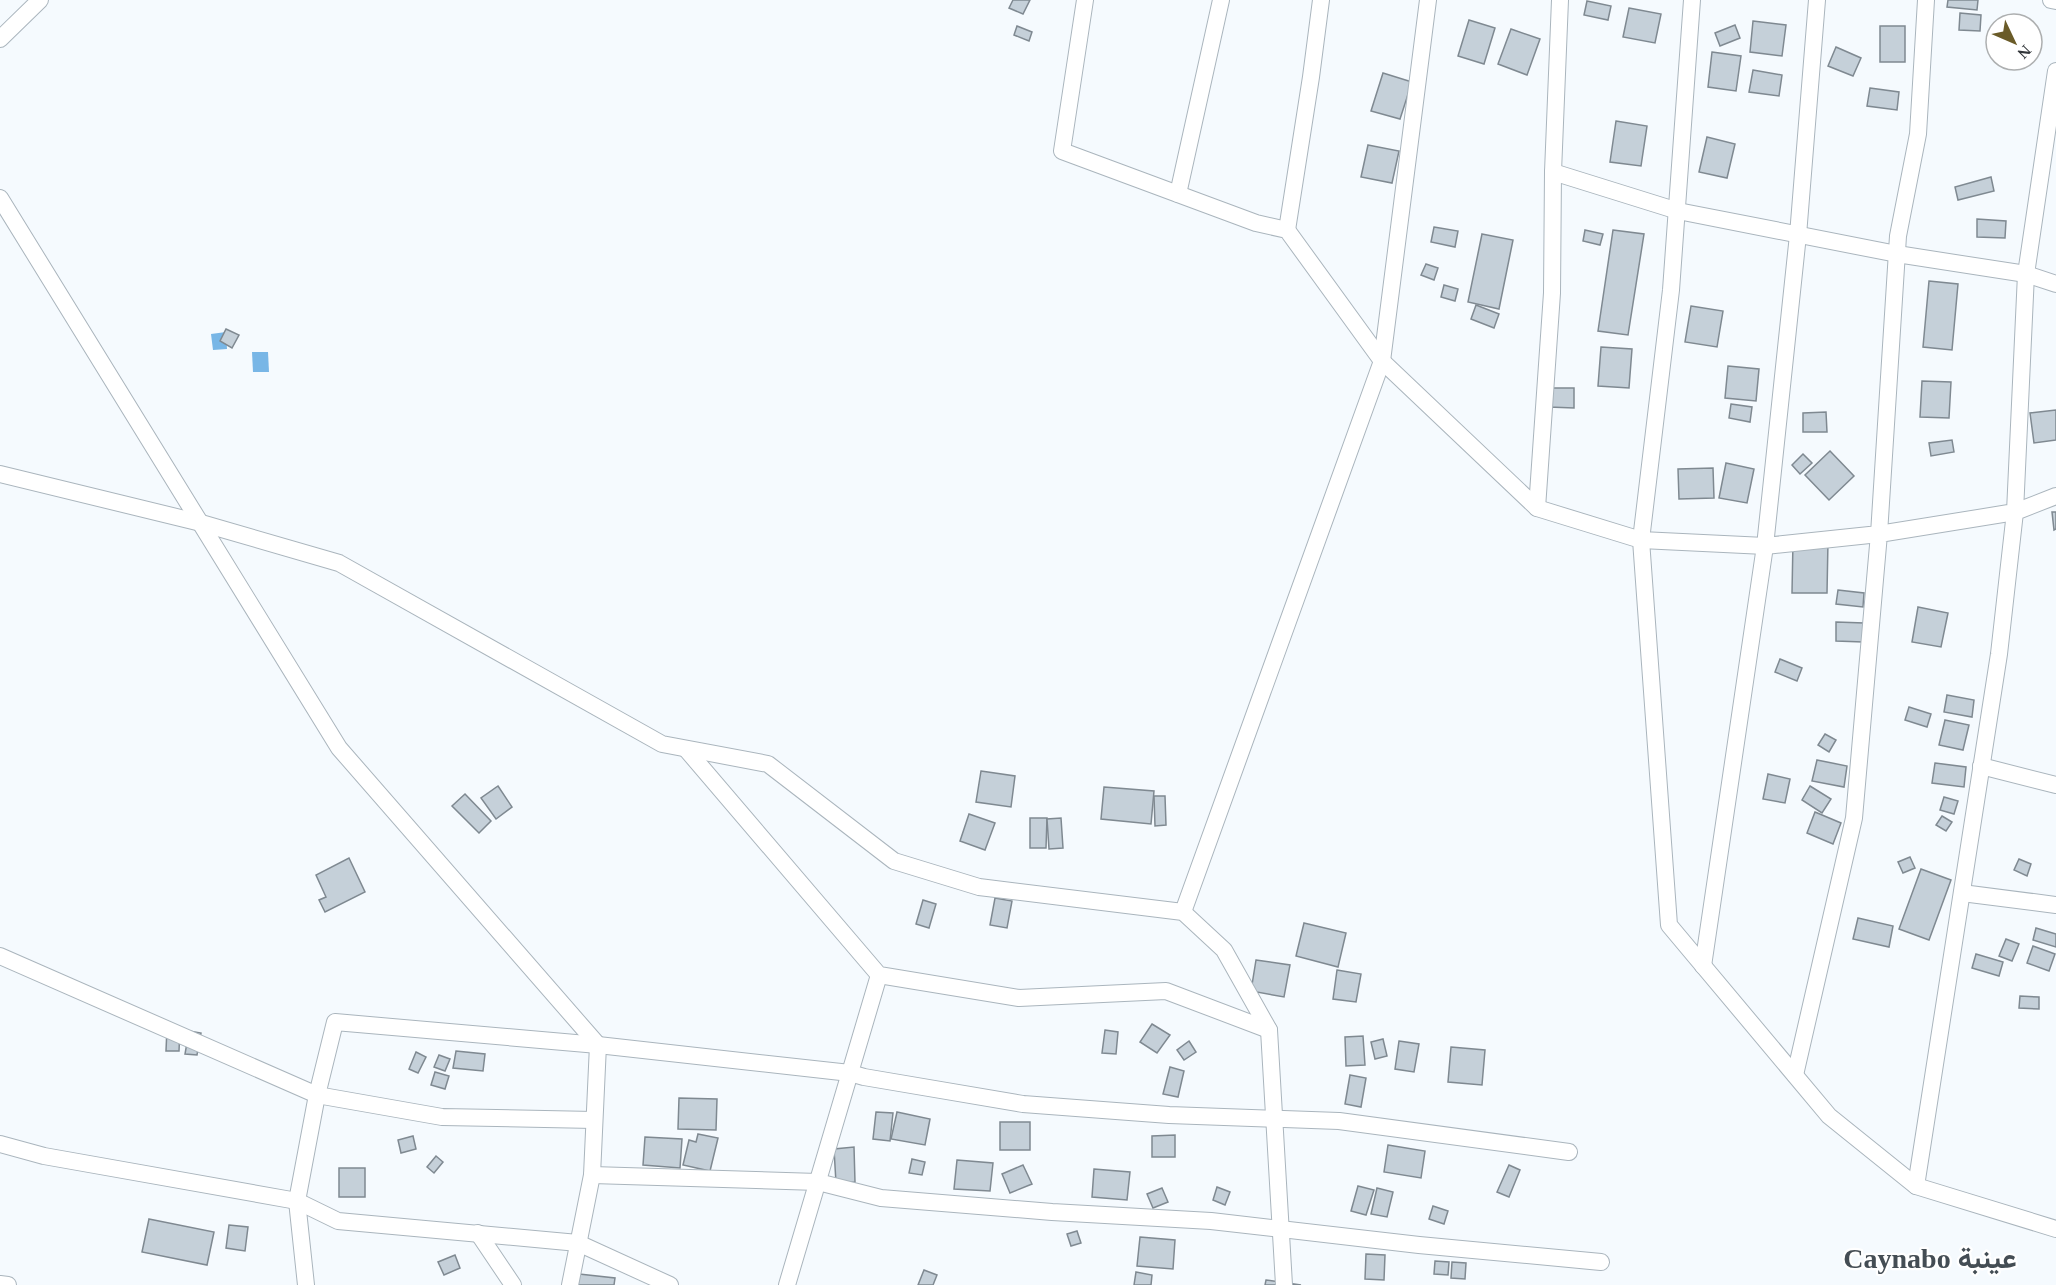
<svg xmlns="http://www.w3.org/2000/svg" width="2056" height="1285" font-family="'Times New Roman',Vazirmatn,serif">
	<rect width="100%" height="100%" fill="#f5fafe"/>
	<g fill="#78b6e6">
		<path d="M226 332 227 349 213 350 211 334Z"/>
		<path d="M252 352H268L269 372H253Z"/>
	</g>
	<g fill="#c5d0d9" stroke="#7f8991" stroke-width="1.5">
		<path d="M1013 0H1030L1023 14 1009 8Z"/>
		<path d="M1948 0H1978L1977 10 1947 7Z"/>
		<path d="M1587 1 1611 6 1608 20 1584 15Z"/>
		<path d="M1629 8 1661 14 1655 43 1623 37Z"/>
		<path d="M1960 13 1981 15 1980 31 1959 30Z"/>
		<path d="M1469 20 1495 28 1484 64 1458 56Z"/>
		<path d="M1753 21 1786 25 1782 56 1750 52Z"/>
		<path d="M1735 25 1740 38 1720 46 1715 33Z"/>
		<path d="M1017 26 1032 32 1029 41 1014 35Z"/>
		<rect x="1880" y="26" width="25" height="36"/>
		<path d="M1511 29 1540 39 1527 75 1498 64Z"/>
		<path d="M1836 47 1861 58 1853 76 1828 66Z"/>
		<path d="M1712 52 1741 56 1736 91 1708 87Z"/>
		<path d="M1753 70 1782 75 1779 96 1749 92Z"/>
		<path d="M1383 73 1412 82 1400 119 1371 111Z"/>
		<path d="M1870 88 1899 92 1897 110 1867 106Z"/>
		<path d="M1616 121 1647 126 1641 166 1610 162Z"/>
		<path d="M1707 137 1735 144 1727 178 1699 172Z"/>
		<path d="M1368 145 1399 151 1392 183 1361 177Z"/>
		<path d="M1991 177 1994 191 1958 200 1955 187Z"/>
		<path d="M1977 219 2006 221 2005 238 1977 237Z"/>
		<path d="M1434 227 1458 231 1455 247 1431 242Z"/>
		<path d="M1585 230 1603 234 1600 245 1583 241Z"/>
		<path d="M1613 230 1644 234 1628 335 1598 331Z"/>
		<path d="M1482 234 1513 240 1499 309 1468 302Z"/>
		<path d="M1426 264 1438 268 1434 280 1421 275Z"/>
		<path d="M1929 281 1958 284 1952 350 1923 347Z"/>
		<path d="M1444 285 1458 289 1455 301 1441 297Z"/>
		<path d="M1476 305 1499 314 1494 328 1471 319Z"/>
		<path d="M1691 306 1723 311 1717 347 1685 342Z"/>
		<path d="M226 329 239 335 232 348 220 341Z"/>
		<path d="M1601 347 1632 349 1629 388 1598 386Z"/>
		<path d="M1728 366 1759 369 1756 401 1725 398Z"/>
		<path d="M1922 381 1951 382 1949 418 1920 417Z"/>
		<path d="M1550 388H1574V408L1549 407Z"/>
		<path d="M1731 404 1752 407 1750 422 1729 418Z"/>
		<path d="M2056 410V440L2034 443 2030 413Z"/>
		<path d="M1826 412 1827 432H1803V413Z"/>
		<path d="M1952 440 1954 452 1931 456 1929 443Z"/>
		<path d="M1830 451 1854 476 1829 500 1805 475Z"/>
		<path d="M1803 454 1812 463 1800 474 1792 465Z"/>
		<path d="M1726 463 1754 469 1747 503 1719 498Z"/>
		<path d="M1713 468 1714 498 1679 499 1678 469Z"/>
		<path d="M2052 512H2056V529L2054 530Z"/>
		<path d="M1793 541H1828L1827 593H1792Z"/>
		<path d="M1838 590 1864 593 1863 607 1836 604Z"/>
		<path d="M1918 607 1948 613 1941 647 1912 642Z"/>
		<path d="M1836 622 1864 623 1863 642 1836 641Z"/>
		<path d="M1780 659 1802 668 1797 681 1775 672Z"/>
		<path d="M1947 695 1974 700 1972 717 1944 712Z"/>
		<path d="M1909 707 1931 714 1927 727 1905 720Z"/>
		<path d="M1945 720 1969 725 1963 750 1939 745Z"/>
		<path d="M1825 734 1836 740 1829 752 1818 745Z"/>
		<path d="M1817 760 1847 766 1844 787 1812 781Z"/>
		<path d="M1935 763 1966 767 1964 787 1932 783Z"/>
		<path d="M981 771 1015 776 1011 807 976 802Z"/>
		<path d="M1768 774 1790 779 1785 803 1763 799Z"/>
		<path d="M498 786 512 807 496 819 481 798Z"/>
		<path d="M1810 786 1831 799 1822 813 1802 800Z"/>
		<path d="M1104 787 1154 791 1151 824 1101 819Z"/>
		<path d="M465 794 491 821 479 833 452 806Z"/>
		<path d="M1154 796H1165L1166 825 1155 826Z"/>
		<path d="M1944 797 1958 801 1954 814 1940 810Z"/>
		<path d="M1815 812 1841 823 1833 844 1807 833Z"/>
		<path d="M969 814 995 823 985 850 960 841Z"/>
		<path d="M1942 816 1952 822 1946 831 1936 825Z"/>
		<path d="M1030 818H1047L1046 848H1030Z"/>
		<path d="M1061 818 1063 848 1049 849 1047 819Z"/>
		<path d="M1910 857 1915 868 1903 873 1898 862Z"/>
		<path d="M349 858 365 892 325 912 319 900 326 897 316 875Z"/>
		<path d="M2019 859 2031 864 2027 876 2014 870Z"/>
		<path d="M1921 869 1951 880 1929 940 1899 929Z"/>
		<path d="M995 898 1012 901 1007 928 990 925Z"/>
		<path d="M923 900 936 904 929 928 916 924Z"/>
		<path d="M1858 918 1893 926 1889 947 1853 939Z"/>
		<path d="M1304 923 1346 933 1338 967 1296 956Z"/>
		<path d="M2036 928 2056 934V947L2033 940Z"/>
		<path d="M2006 939 2019 944 2012 961 1999 956Z"/>
		<path d="M2033 946 2055 954 2049 971 2027 963Z"/>
		<path d="M1976 954 2003 962 1999 976 1972 968Z"/>
		<path d="M1256 960 1290 965 1284 997 1251 991Z"/>
		<path d="M1337 970 1361 974 1356 1002 1333 999Z"/>
		<path d="M2020 996 2039 997V1009L2019 1008Z"/>
		<path d="M1152 1024 1170 1035 1157 1053 1140 1042Z"/>
		<path d="M167 1028 180 1029 179 1051H166Z"/>
		<path d="M1105 1030 1118 1032 1116 1054 1102 1053Z"/>
		<path d="M189 1031 201 1033 197 1055 185 1054Z"/>
		<path d="M1363 1036 1365 1065 1346 1066 1345 1037Z"/>
		<path d="M1383 1039 1387 1056 1375 1059 1371 1042Z"/>
		<path d="M1189 1041 1196 1052 1184 1060 1177 1050Z"/>
		<path d="M1399 1041 1419 1044 1414 1072 1395 1069Z"/>
		<path d="M1451 1047 1485 1050 1482 1085 1448 1082Z"/>
		<path d="M456 1051 485 1054 483 1071 453 1068Z"/>
		<path d="M416 1052 426 1057 418 1073 409 1069Z"/>
		<path d="M439 1055 450 1059 445 1071 434 1067Z"/>
		<path d="M1170 1067 1184 1071 1178 1097 1163 1094Z"/>
		<path d="M435 1072 449 1076 445 1089 431 1085Z"/>
		<path d="M1350 1075 1366 1078 1361 1107 1345 1104Z"/>
		<path d="M679 1098 717 1099 716 1130 678 1129Z"/>
		<path d="M876 1112 893 1113 890 1141 873 1139Z"/>
		<path d="M897 1112 930 1119 925 1145 891 1139Z"/>
		<rect x="1000" y="1122" width="30" height="28"/>
		<path d="M698 1134 718 1138 710 1171 683 1165 689 1140 696 1142Z"/>
		<path d="M1175 1135V1157H1152V1136Z"/>
		<path d="M413 1136 416 1149 401 1153 398 1140Z"/>
		<path d="M645 1137 682 1139 680 1168 643 1165Z"/>
		<path d="M1388 1145 1425 1151 1421 1178 1384 1172Z"/>
		<path d="M854 1147 855 1182 836 1183 834 1149Z"/>
		<path d="M436 1156 443 1162 434 1173 427 1167Z"/>
		<path d="M912 1159 925 1162 922 1175 909 1173Z"/>
		<path d="M957 1160 993 1163 990 1191 954 1189Z"/>
		<path d="M1023 1165 1032 1184 1010 1193 1002 1174Z"/>
		<path d="M1509 1165 1520 1170 1509 1197 1497 1192Z"/>
		<rect x="339" y="1168" width="26" height="29"/>
		<path d="M1094 1169 1130 1172 1127 1200 1092 1197Z"/>
		<path d="M1358 1186 1374 1190 1366 1215 1351 1211Z"/>
		<path d="M1217 1187 1230 1192 1225 1205 1213 1200Z"/>
		<path d="M1162 1188 1168 1202 1153 1208 1147 1194Z"/>
		<path d="M1377 1188 1393 1192 1387 1217 1371 1214Z"/>
		<path d="M1433 1206 1448 1211 1444 1224 1429 1219Z"/>
		<path d="M149 1219 214 1232 207 1265 142 1252Z"/>
		<path d="M229 1225 248 1227 245 1251 226 1248Z"/>
		<path d="M1077 1231 1081 1243 1071 1246 1067 1234Z"/>
		<path d="M1140 1237 1175 1240 1173 1269 1137 1266Z"/>
		<path d="M1366 1254 1385 1255 1384 1280 1365 1279Z"/>
		<path d="M455 1255 460 1268 444 1275 438 1262Z"/>
		<path d="M1435 1261 1449 1262 1448 1275 1434 1274Z"/>
		<path d="M1452 1262 1466 1263 1465 1279 1451 1278Z"/>
		<path d="M924 1270 937 1275 933 1285H918Z"/>
		<path d="M1136 1272 1152 1275 1151 1285H1134Z"/>
		<path d="M579 1274 615 1278 614 1285H577Z"/>
		<path d="M1266 1280 1301 1285H1265Z"/>
	</g>
	<g fill="none" stroke-linecap="round" stroke-linejoin="round">
		<g stroke="#aab5bd" stroke-width="18">
			<g id="minor">
				<path d="M1085 0 1062 151 1256 223 1287 230 1382 361 1537 508 1641 540 1669 925 1829 1116 1916 1186 2056 1229"/>
				<path d="M1692 0 1671 290 1641 540 1765 546 1879 534 1898 236 1918 134 1926 0"/>
				<path d="M2051 0 2056 1"/>
				<path d="M0 39 40 0"/>
				<path d="M1553 172 1678 211 1897 254 2026 274 2056 284"/>
				<path d="M1178 194 1221 0"/>
				<path d="M0 198 339 748 598 1045 592 1175 570 1285"/>
				<path d="M1287 230 1311 77 1321 0"/>
				<path d="M0 474 201 523 339 563 662 744 768 764 894 861 979 887 1183 912 1224 950 1269 1030 1284 1285"/>
				<path d="M1537 508 1552 293 1553 172 1560 0"/>
				<path d="M686 749 879 975 1019 998 1166 991 1269 1030"/>
				<path d="M1981 766 2056 785"/>
				<path d="M1962 893 2056 905"/>
				<path d="M1183 912 1382 361 1428 0"/>
				<path d="M0 956 317 1095 442 1117 594 1120"/>
				<path d="M1703 966 1765 546 1798 235 1817 0"/>
				<path d="M1795 1075 1854 818 1879 534 2015 512 2026 274 2056 71"/>
				<path d="M0 1144 44 1156 297 1201 338 1221 578 1243 670 1285"/>
				<path d="M592 1175 818 1182 881 1198 1052 1212 1211 1221 1419 1245 1601 1262"/>
				<path d="M1916 1186 1999 654 2015 512 2056 496"/>
				<path d="M478 1233 513 1285"/>
				<path d="M0 1284 8 1285"/>
				<path d="M306 1285 297 1201 317 1095 335 1022 598 1045 850 1073 864 1077 1023 1104 1169 1115 1339 1121 1569 1152"/>
				<path d="M787 1285 879 975"/>
			</g>
		</g>
		<use href="#minor" stroke="#fff" stroke-width="16"/>
	</g>
	<g text-anchor="middle" stroke-width="4.5" stroke-linejoin="round" paint-order="stroke">
		<g font-size="28" font-weight="bold" fill="#444d54" stroke="#fff">
			<text x="1930" y="1268">Caynabo عينبة</text>
		</g>
	</g>
	<g transform="translate(2014 42) rotate(134)"><circle r="28" fill="#ffffff" stroke="#adafb0" stroke-width="1.5"/>
	<path d="M0-4.5L10 22L0 15L-10 22Z" fill="#6a5b28"/>
	<text y="-9" font-size="16" font-weight="bold" text-anchor="middle" fill="#32363a">N</text>
	</g>
</svg>
